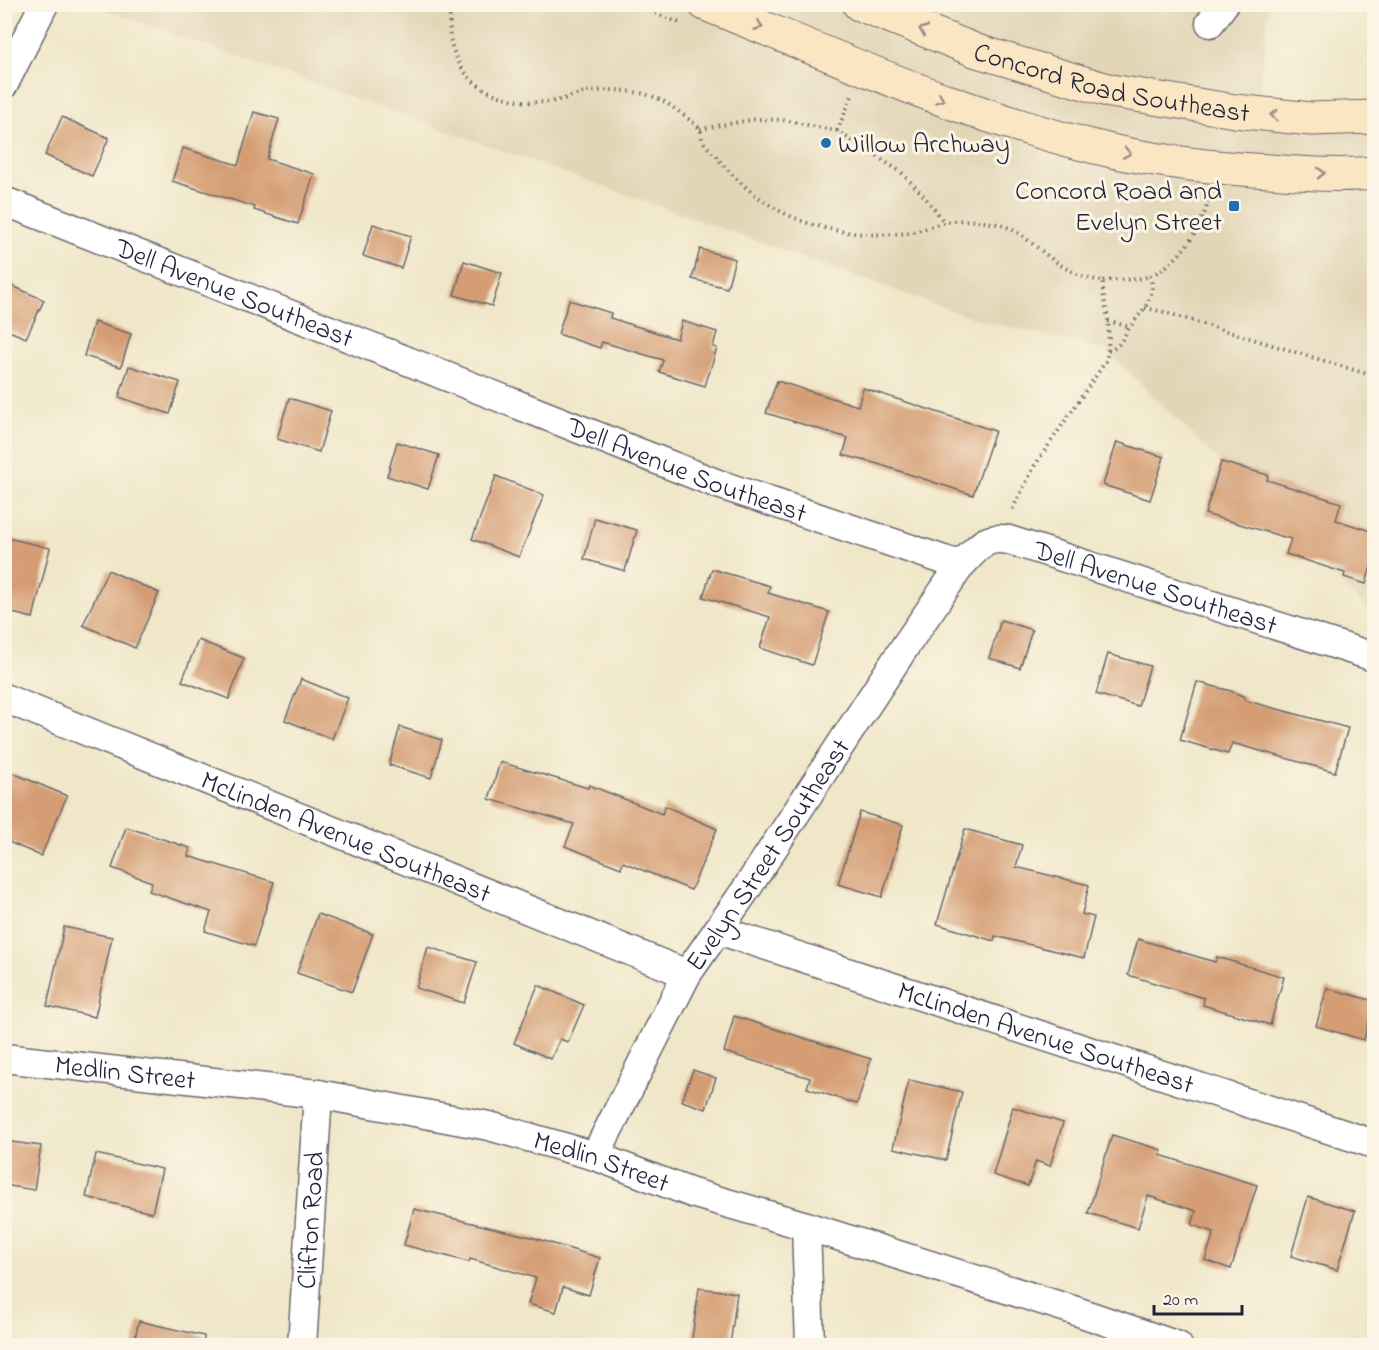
<svg xmlns="http://www.w3.org/2000/svg" width="1379" height="1350" font-family="'Indie Flower',sans-serif">
	<rect width="100%" height="100%" fill="#fcf5e5"/>
	<filter id="ink" filterUnits="userSpaceOnUse"><feTurbulence type="fractalNoise" baseFrequency=".0167" numOctaves="2"/><feDisplacementMap in="SourceGraphic" scale="12" xChannelSelector="R" yChannelSelector="G"/><feConvolveMatrix kernelMatrix="1 2 1 2 8 2 1 2 1" color-interpolation-filters="sRGB"/></filter>
	<filter id="wash" filterUnits="userSpaceOnUse"><feTurbulence type="fractalNoise" baseFrequency=".008" numOctaves="4" result="noise"/><feDisplacementMap in="SourceGraphic" scale="24" xChannelSelector="R" yChannelSelector="G"/><feGaussianBlur stdDeviation="1.35" result="paint"/><feColorMatrix in="noise" values="0 0 0 0 0 0 0 0 0 0 0 0 0 0 0 0 0 1.4 0 .05"/><feComposite in="paint" operator="in"/></filter>
	<g filter="url(#wash)">
		<rect width="100%" height="100%" fill="#f0e7c9"/>
		<path fill="#e2d6b7" d="M92 5H1269L1255 128 1374 119V616L1108 351 973 318Z"/>
		<g id="blocks">
			<g fill="#d49d73">
				<path d="M254 112 279 119 267 159 314 174 298 224 254 210 255 207 172 181 183 148 238 165Z"/>
				<path d="M62 117 109 138 92 176 45 155Z"/>
				<path d="M373 224 411 236 401 268 363 256Z"/>
				<path d="M700 249 735 259 727 288 692 279Z"/>
				<path d="M464 261 502 273 492 306 454 295Z"/>
				<path d="M4 282 44 300 26 338 4 329Z"/>
				<path d="M569 300 611 313 610 318 677 339 682 321 717 332 713 347 717 348 705 386 659 372 663 360 602 342 600 348 558 334Z"/>
				<path d="M94 322 131 334 121 367 84 356Z"/>
				<path d="M129 366 180 382 170 414 119 397Z"/>
				<path d="M777 381 858 406 863 388 995 431 973 495 878 464 843 455 848 438 766 413Z"/>
				<path d="M289 398 331 411 319 452 277 439Z"/>
				<path d="M397 442 439 455 428 489 387 476Z"/>
				<path d="M1117 442 1164 457 1150 500 1103 485Z"/>
				<path d="M1221 462 1268 475 1267 480 1341 503 1336 520 1374 532V555L1366 584 1344 577 1345 573 1286 554 1291 539 1205 514Z"/>
				<path d="M496 476 544 495 519 557 472 539Z"/>
				<path d="M595 518 637 530 625 571 584 559Z"/>
				<path d="M4 537 50 548 33 618 4 611Z"/>
				<path d="M712 569 770 586 768 593 829 612 812 665 760 648 770 617 703 597Z"/>
				<path d="M108 570 159 593 135 648 83 625Z"/>
				<path d="M1001 620 1032 630 1020 668 989 658Z"/>
				<path d="M198 640 244 658 229 699 182 681Z"/>
				<path d="M1108 654 1150 666 1138 706 1096 694Z"/>
				<path d="M301 679 348 698 332 739 285 720Z"/>
				<path d="M1197 682 1231 691 1245 697 1244 700 1348 728 1335 772 1232 743 1228 754 1180 740Z"/>
				<path d="M400 727 442 740 431 778 389 765Z"/>
				<path d="M500 762 588 788 589 785 662 814 665 806 717 829 691 890 623 862 621 868 565 846 574 824 489 799Z"/>
				<path d="M13 773 67 796 41 856 4 840V792Z"/>
				<path d="M860 812 903 825 882 897 838 884Z"/>
				<path d="M126 827 190 848 188 856 274 882 254 946 205 931 211 912 149 891 152 882 112 868Z"/>
				<path d="M965 829 1022 845 1016 867 1089 885 1082 914 1094 917 1084 958 995 936 994 941 937 924Z"/>
				<path d="M318 914 373 934 352 992 297 973Z"/>
				<path d="M64 927 112 937 95 1017 47 1006Z"/>
				<path d="M1138 939 1215 962 1217 957 1284 977 1270 1025 1203 1005 1204 998 1128 975Z"/>
				<path d="M428 947 477 962 464 1003 416 988Z"/>
				<path d="M538 985 584 1005 568 1042 560 1039 551 1059 514 1043Z"/>
				<path d="M1327 988 1374 1001 1364 1040 1316 1026Z"/>
				<path d="M734 1016 871 1059 857 1104 807 1088 810 1078 724 1052Z"/>
				<path d="M693 1070 716 1078 706 1109 682 1101Z"/>
				<path d="M909 1080 962 1092 946 1160 893 1148Z"/>
				<path d="M1013 1107 1063 1123 1050 1166 1036 1161 1028 1186 993 1175Z"/>
				<path d="M1112 1135 1162 1150 1160 1155 1257 1185 1231 1269 1205 1260 1214 1232 1192 1225 1196 1211 1148 1196 1138 1228 1088 1213Z"/>
				<path d="M4 1141 41 1146 34 1190 4 1185Z"/>
				<path d="M96 1154 162 1169 152 1213 86 1197Z"/>
				<path d="M1308 1197 1355 1211 1337 1270 1291 1256Z"/>
				<path d="M414 1209 531 1237 600 1258 589 1295 563 1287 556 1312 528 1304 536 1278 470 1259 469 1262 404 1245Z"/>
				<path d="M699 1288 737 1293 730 1346H691Z"/>
				<path d="M139 1321 204 1336 203 1346H133Z"/>
			</g>
		</g>
	</g>
	<g filter="url(#ink)">
		<use href="#blocks" fill-opacity="0" stroke="#6a676d" stroke-width="1.5"/>
		<g fill="none" stroke-linecap="round" stroke-linejoin="round">
			<g stroke="#6a676d" stroke-width="31">
				<g id="street">
					<path d="M1210 23 1224 4"/>
					<path d="M4 84 44 4"/>
					<path id="s1" d="M4 201 718 484 944 560 961 565C978 548 984 535 1009 540L1374 657"/>
					<path id="s2" d="M4 698 687 974"/>
					<path id="s3" d="M718 930 1374 1144"/>
					<path id="s4" d="M4 1058 318 1094 489 1126 595 1156 692 1193 806 1226 1073 1310 1178 1346"/>
					<path id="s5" d="M595 1156 687 974 745 891 906 645 961 565"/>
					<path d="M806 1226 810 1346"/>
					<path id="s6" d="M302 1346 318 1094"/>
				</g>
			</g>
			<g stroke="#6a676d" stroke-width="35">
				<g id="secondary">
					<path d="M705 4C840 58 974 120 1116 152 1167 163 1219 168 1270 171 1304 174 1340 176 1374 173"/>
					<path id="s7" d="M859 4 977 51 1111 91 1235 111 1311 119 1374 117"/>
				</g>
			</g>
			<g stroke="#6a676d" stroke-width="4" stroke-dasharray="1.5 4.5" stroke-linecap="butt">
				<path d="M452 4C447 27 449 45 460 65 477 95 516 104 548 102 561 101 574 95 587 92 610 88 642 90 663 101 669 104 696 124 699 128 702 132 701 138 703 141 706 146 711 151 715 155 733 178 755 197 780 211 817 231 866 238 908 233 920 231 931 226 943 223 960 218 980 221 997 224 1016 228 1028 241 1043 252 1061 267 1079 278 1103 281 1102 294 1106 307 1108 320 1109 333 1109 348 1106 361L1035 465 1011 512"/>
				<path d="M633 4 680 23"/>
				<path d="M700 129 756 119 783 120 837 131 901 172 925 197 944 222"/>
				<path d="M837 131 852 96"/>
				<path d="M1103 281C1118 279 1136 281 1149 276 1178 266 1204 226 1209 197"/>
				<path d="M1145 308 1164 312 1374 376"/>
				<path d="M1108 321 1130 327"/>
				<path d="M1108 351C1121 347 1123 337 1130 327 1142 311 1157 298 1150 276"/>
			</g>
			<use href="#street" stroke="#fff" stroke-width="28"/>
			<use href="#secondary" stroke="#fbe6c4" stroke-width="33"/>
		</g>
		<defs><path id="oneway-chevron" d="M-2-3.5L2.5 0L-2 3.5" fill="none" stroke-width="1.6" stroke-linecap="round" stroke-linejoin="round" transform="scale(1.5)"/></defs>
		<g stroke="#998e86">
			<use href="#oneway-chevron" transform="translate(759 26) rotate(22)"/>
			<use href="#oneway-chevron" transform="translate(923 30) rotate(-158)"/>
			<use href="#oneway-chevron" transform="translate(940 99) rotate(22)"/>
			<use href="#oneway-chevron" transform="translate(1274 115) rotate(-175)"/>
			<use href="#oneway-chevron" transform="translate(1127 153) rotate(10)"/>
			<use href="#oneway-chevron" transform="translate(1321 173)"/>
		</g>
	</g>
	<g fill="#1f6fb2" stroke="#fcf5e5" stroke-width="2">
		<circle cx="826" cy="143" r="6"/>
		<rect x="1228" y="200" width="12" height="12" rx="3"/>
	</g>
	<g text-anchor="middle" stroke-width="6" stroke-linejoin="round" paint-order="stroke">
		<g font-size="27" fill="#22223b" stroke="#fcf5e5">
			<text dy="9" stroke="none"><textPath href="#s7" startOffset="266">Concord Road Southeast</textPath></text>
			<text dy="9" stroke="none"><textPath href="#s1" startOffset="248">Dell Avenue Southeast</textPath></text>
			<text dy="9" stroke="none"><textPath href="#s1" startOffset="734">Dell Avenue Southeast</textPath></text>
			<text dy="9" stroke="none"><textPath href="#s1" startOffset="1236">Dell Avenue Southeast</textPath></text>
			<text dy="9" stroke="none"><textPath href="#s2" startOffset="369">McLinden Avenue Southeast</textPath></text>
			<text dy="9" stroke="none"><textPath href="#s5" startOffset="348">Evelyn Street Southeast</textPath></text>
			<text dy="9" stroke="none"><textPath href="#s3" startOffset="345">McLinden Avenue Southeast</textPath></text>
			<text dy="9" stroke="none"><textPath href="#s4" startOffset="122">Medlin Street</textPath></text>
			<text dy="9" stroke="none"><textPath href="#s4" startOffset="608">Medlin Street</textPath></text>
			<text dy="9" stroke="none"><textPath href="#s6" startOffset="126">Clifton Road</textPath></text>
		</g>
		<g font-size="27" fill="#22223b" stroke="#fcf5e5" text-anchor="start">
			<text x="838" y="152">Willow Archway</text>
			<text x="1222" y="199" text-anchor="end">Concord Road and<tspan x="1222" dy="31">Evelyn Street</tspan></text>
		</g>
	</g>
	<rect width="1379" height="1350" fill="none" stroke="#fcf5e5" stroke-width="24"/>
	<path d="M1154 1305v9h88v-9" fill="none" stroke="#22223b" stroke-width="3"/>
	<text x="1163" y="1305" font-size="18" fill="#22223b" stroke="#fcf5e5" stroke-width="4.5" paint-order="stroke">20 m</text>
</svg>
